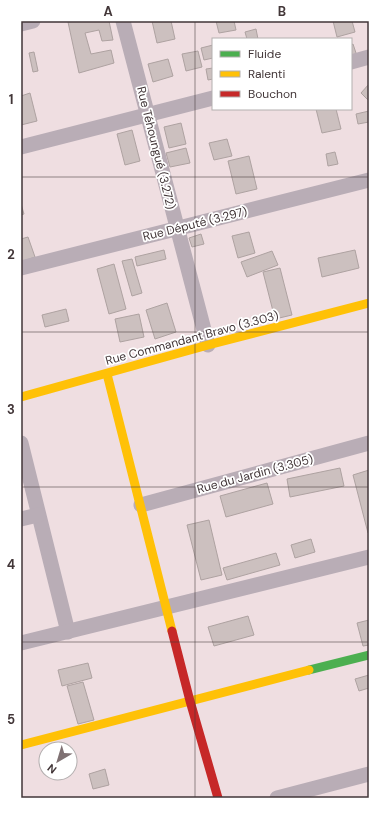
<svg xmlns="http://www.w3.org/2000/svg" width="390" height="819" font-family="'DM Sans',sans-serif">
	<rect width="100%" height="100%" fill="#efdee1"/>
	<g fill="#ccc0bf" stroke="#aea2a1">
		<path d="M74 21H109L113 40 102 41 99 30 85 33 91 54 111 50 114 63 79 73 68 22Z"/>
		<path d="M152 21H171L175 39 157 43Z"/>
		<path d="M216 21H234L236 30 219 33Z"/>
		<path d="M333 21H352L355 32 337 37Z"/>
		<path d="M256 29 258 39H247L245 32Z"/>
		<path d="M353 44 357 56 351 58V45Z"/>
		<path d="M213 45V58L204 60 201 48Z"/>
		<path d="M198 51 202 67 186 71 182 54Z"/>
		<path d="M34 52 38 71 33 72 29 53Z"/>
		<path d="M168 59 173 76 153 82 148 64Z"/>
		<path d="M213 68V79L208 80 206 69Z"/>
		<path d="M369 84V101L361 93Z"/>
		<path d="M30 93 37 121 21 125V96Z"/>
		<path d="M316 109H336L341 129 322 133Z"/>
		<path d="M369 111V122L358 124 356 114Z"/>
		<path d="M181 123 186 144 169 148 164 127Z"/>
		<path d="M132 130 140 161 125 165 117 134Z"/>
		<path d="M227 139 232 156 214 160 209 143Z"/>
		<path d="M186 148 190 163 170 167 166 153Z"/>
		<path d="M335 152 338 164 328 166 326 154Z"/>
		<path d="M249 156 257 189 236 194 228 161Z"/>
		<path d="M21 204 24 214 21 215Z"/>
		<path d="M249 232 255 253 238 258 232 236Z"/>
		<path d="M201 234 204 244 192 247 189 238Z"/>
		<path d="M28 237 35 257 21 262V239Z"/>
		<path d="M164 250 166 259 137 266 135 257Z"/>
		<path d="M355 250 359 268 322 277 318 258Z"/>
		<path d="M272 251 278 265 247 277 241 262Z"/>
		<path d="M132 259 142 293 132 296 122 261Z"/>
		<path d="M114 264 126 309 109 314 97 269Z"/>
		<path d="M280 268 292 315 275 319 263 272Z"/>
		<path d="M167 303 176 332 155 339 146 310Z"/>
		<path d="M66 309 69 321 45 327 42 315Z"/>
		<path d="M139 314 144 337 120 342 115 319Z"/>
		<path d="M340 468 344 486 290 497 287 479Z"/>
		<path d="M369 470V533H368L353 475Z"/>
		<path d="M267 483 273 504 226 517 220 496Z"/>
		<path d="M209 520 222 575 201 580 187 525Z"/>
		<path d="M311 539 315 552 295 558 291 545Z"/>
		<path d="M276 553 280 565 227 580 223 568Z"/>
		<path d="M248 616 254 635 214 646 208 627Z"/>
		<path d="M369 620V645L363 646 357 623Z"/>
		<path d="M88 663 92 678 62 686 58 670Z"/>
		<path d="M369 675V688L359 691 355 679Z"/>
		<path d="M83 682 94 720 78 724 67 686Z"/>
		<path d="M105 769 109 785 93 789 89 774Z"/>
	</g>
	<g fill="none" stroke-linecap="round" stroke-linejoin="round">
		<g stroke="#b9adb6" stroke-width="15">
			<path d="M123 21 208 345"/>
			<path d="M21 24 33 21"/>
			<path d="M351 62 369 57"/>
			<path d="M21 147 213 98"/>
			<path d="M21 268 369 180"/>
			<path d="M21 443 68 632"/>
			<path d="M141 505 369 443"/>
			<path d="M21 519 38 515"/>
			<path d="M21 643 369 557"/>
			<path d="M277 798 369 774"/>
		</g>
		<path stroke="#4caf50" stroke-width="9" d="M309 670 369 655"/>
		<g stroke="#ffc107" stroke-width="9">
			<path d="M107 374 172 631"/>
			<path d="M21 397 208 345 369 303"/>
			<path d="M21 745 309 670"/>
		</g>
		<path stroke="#c62828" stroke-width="9" d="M172 631 190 701 218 798"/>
	</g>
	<path fill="none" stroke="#423638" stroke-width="1" stroke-opacity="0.55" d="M195 21V798M21 177H369M21 332H369M21 487H369M21 642H369"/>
	<g text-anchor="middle" stroke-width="3.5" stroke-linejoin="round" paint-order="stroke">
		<g font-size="12" fill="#423638" stroke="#fff">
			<text transform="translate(156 148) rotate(76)" y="4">Rue Téhoungué (3.272)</text>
			<text transform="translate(195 224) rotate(-14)" y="4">Rue Député (3.297)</text>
			<text transform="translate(192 338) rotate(-15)" y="4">Rue Commandant Bravo (3.303)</text>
			<text transform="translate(255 474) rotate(-15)" y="4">Rue du Jardin (3.305)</text>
		</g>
	</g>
	<rect width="390" height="819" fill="none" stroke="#ffffff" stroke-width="44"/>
	<rect x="212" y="38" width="140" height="72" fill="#ffffff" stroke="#b3afaf"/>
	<rect x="220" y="51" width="20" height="6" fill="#4caf50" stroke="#b3afaf"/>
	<text x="248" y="58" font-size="12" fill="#423638">Fluide</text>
	<rect x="220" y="71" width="20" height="6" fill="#ffc107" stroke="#b3afaf"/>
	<text x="248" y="78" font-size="12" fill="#423638">Ralenti</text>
	<rect x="220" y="91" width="20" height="6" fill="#c62828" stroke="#b3afaf"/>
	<text x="248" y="98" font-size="12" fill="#423638">Bouchon</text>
	<g transform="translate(58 761) rotate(218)"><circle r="19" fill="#ffffff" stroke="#b3afaf"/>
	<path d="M0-3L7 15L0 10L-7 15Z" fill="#7f7173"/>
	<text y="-6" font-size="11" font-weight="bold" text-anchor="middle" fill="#423638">N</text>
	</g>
	<rect x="22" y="22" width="346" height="775" fill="none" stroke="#423638" stroke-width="1.5"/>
	<g font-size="13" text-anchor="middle" font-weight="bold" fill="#423638">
		<text x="108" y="16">A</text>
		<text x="282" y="16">B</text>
		<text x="11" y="104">1</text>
		<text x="11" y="259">2</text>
		<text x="11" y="414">3</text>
		<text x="11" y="569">4</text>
		<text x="11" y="724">5</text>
	</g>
</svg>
